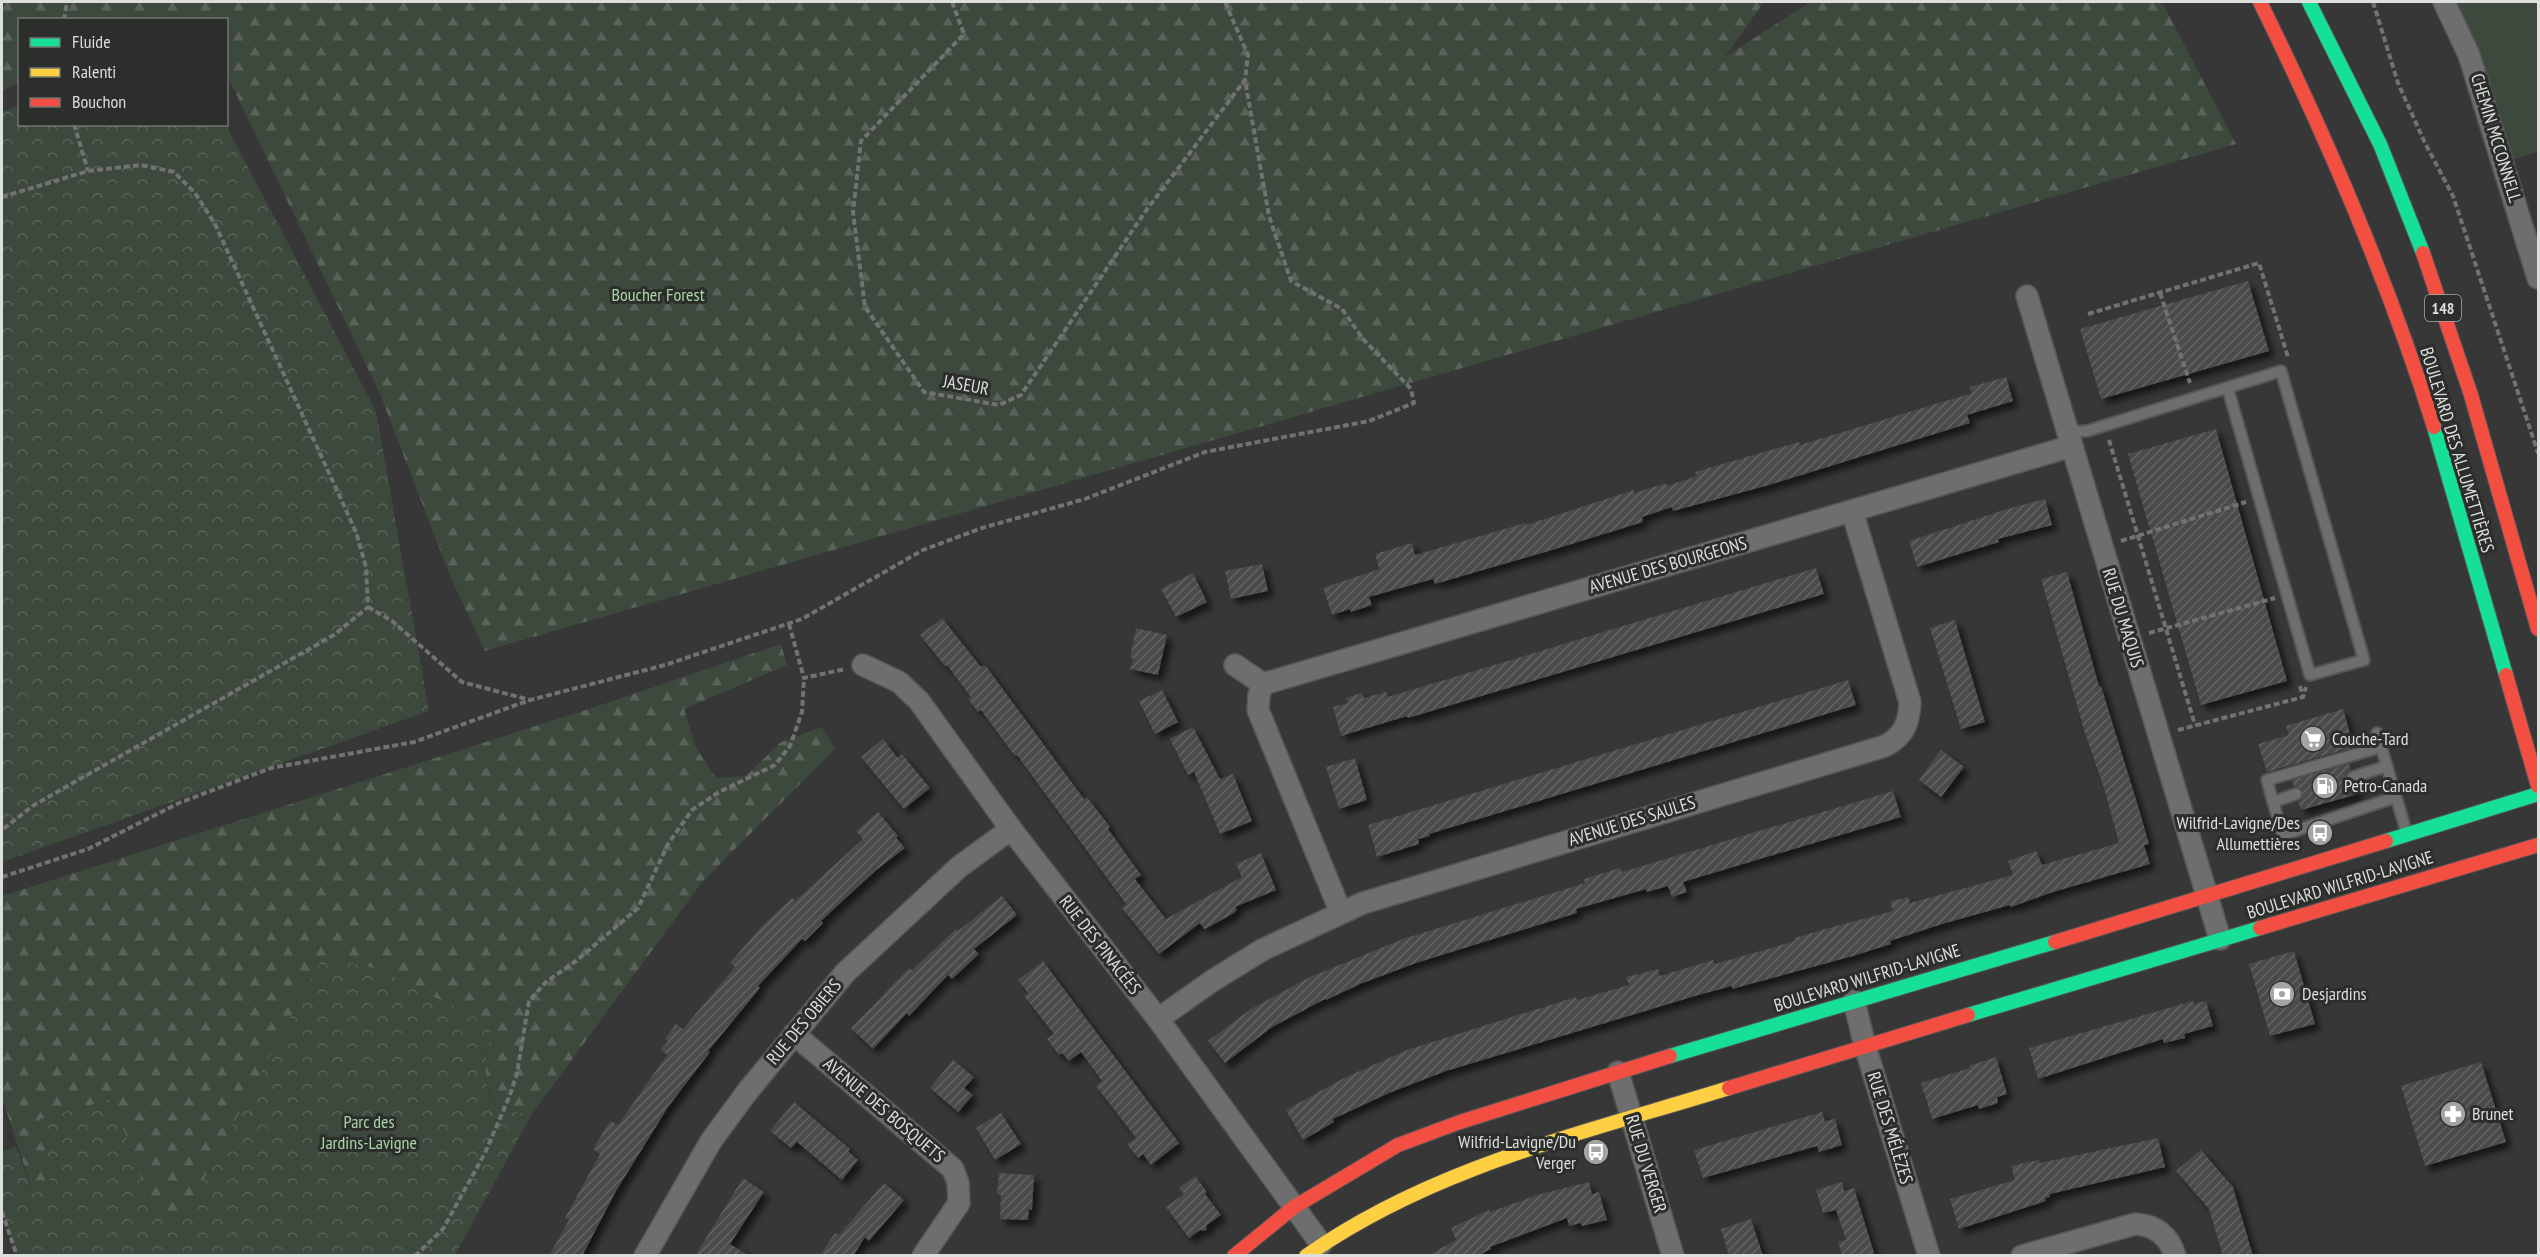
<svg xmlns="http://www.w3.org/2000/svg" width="2540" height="1257" font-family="'PT Sans Narrow',sans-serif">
	<defs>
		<pattern id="forest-firs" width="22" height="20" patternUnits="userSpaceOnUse" patternTransform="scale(1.5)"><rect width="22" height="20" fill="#3d493d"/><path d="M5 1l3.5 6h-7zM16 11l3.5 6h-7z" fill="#596359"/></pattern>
		<pattern id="park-crowns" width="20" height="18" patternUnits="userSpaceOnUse" patternTransform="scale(1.5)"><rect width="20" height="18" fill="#3d493d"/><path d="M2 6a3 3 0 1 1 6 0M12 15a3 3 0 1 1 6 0" fill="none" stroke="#596359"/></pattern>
		<pattern id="building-hatch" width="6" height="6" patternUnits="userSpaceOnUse" patternTransform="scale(1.5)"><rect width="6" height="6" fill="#484c48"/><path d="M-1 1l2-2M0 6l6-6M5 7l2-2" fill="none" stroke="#626562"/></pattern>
		<filter id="shadow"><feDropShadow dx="5.5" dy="5.5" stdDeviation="3" flood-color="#0009"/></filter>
	</defs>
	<rect width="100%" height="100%" fill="#363736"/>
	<path fill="#3d493d" d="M2444 2H2538V152L2504 162Z"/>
	<g fill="url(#forest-firs)">
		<path d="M2 2H1764L1725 57 1810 2H2162L2236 144 485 651 450 576 380 394 227 75 226 20H20L19 83 2 91Z"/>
		<path d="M781 644 787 665 684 709 696 748 716 778 746 776 781 742 822 727 835 749 703 881 532 1114 498 1110C479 1078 485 1061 493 1026L323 958 179 1225 152 1206 112 1099 52 1190 33 1193 2 1097V896L589 709Z"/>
	</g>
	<g fill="url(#park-crowns)">
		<path d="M19 106 20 124 226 125 376 411 429 711 2 862V112Z"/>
		<path d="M323 957 378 969 493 1026C485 1060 478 1079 498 1110L532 1114 455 1255H16L2 1212V1152L16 1147 33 1193 52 1190 40 1119 112 1099 152 1206 179 1225Z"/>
	</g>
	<g fill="url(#building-hatch)" filter="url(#shadow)">
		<path d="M2248 281 2269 351 2101 399 2080 329Z"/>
		<path d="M2006 377 2013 401 1967 415 1970 423 1769 485 1673 511 1672 507 1642 517 1643 522 1552 550 1435 584 1433 579 1369 597 1372 605 1351 612 1350 609 1332 615 1323 588 1379 569 1375 554 1412 543 1415 555 1525 523 1526 525 1634 490V493L1666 483 1667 486 1697 476 1695 472 1799 442 1800 445 1972 393 1970 387Z"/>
		<path d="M2216 429 2287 681 2201 705 2128 454Z"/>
		<path d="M2045 499 2052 525 1998 539 1999 542 1917 567 1909 541 2007 509Z"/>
		<path d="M1262 564 1268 591 1231 599 1225 571Z"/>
		<path d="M1816 568 1824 594 1408 718 1407 716 1341 736 1333 707 1348 703 1346 698 1362 693 1364 698 1386 692 1388 697Z"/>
		<path d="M2067 572 2099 686H2101L2138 806 2149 844 2144 845 2150 864 2053 892 2011 907 2010 905 1942 924 1890 941 1891 944 1853 956 1732 989V986L1695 996 1446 1071 1389 1093 1333 1119 1334 1122 1303 1140 1286 1110 1344 1078 1407 1050 1576 997 1577 1000 1629 985 1626 977 1658 969 1660 976 1713 960 1715 964 1795 941V938L1825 929 1893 911 1890 902 1908 897 1910 903 2013 875 2008 861 2036 851 2042 865 2119 843 2104 788 2084 730 2041 579Z"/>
		<path d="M1193 573 1207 602 1176 617 1161 589Z"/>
		<path d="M942 618 981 667 985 665 1084 799 1087 797 1110 827 1108 829 1141 875 1135 879 1166 919 1242 877 1236 864 1261 853 1276 890 1235 907 1237 910 1234 913 1207 928 1204 929 1200 923 1159 954 1122 908 1126 904 1017 755 1015 756 981 710 978 712 968 699 971 697 947 665 945 666 920 635Z"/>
		<path d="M1955 620 1985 722 1961 729 1930 628Z"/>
		<path d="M1136 628 1167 635 1158 675 1130 669 1133 658H1130Z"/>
		<path d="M1848 680 1856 705 1429 834 1430 836 1418 839 1419 844 1377 857 1368 825Z"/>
		<path d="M1162 690 1178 722 1155 734 1139 701Z"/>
		<path d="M2343 709 2354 747 2267 772 2258 744 2289 735 2286 726Z"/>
		<path d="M1193 727 1220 779 1233 774 1252 821 1220 834 1194 772 1188 775 1170 739Z"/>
		<path d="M883 739 898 758 902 754 930 788 904 809 861 757Z"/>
		<path d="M1941 750 1964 767 1941 797 1919 780Z"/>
		<path d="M1355 758 1367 800 1339 809 1326 767Z"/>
		<path d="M2349 764 2351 770 2347 772 2346 779 2348 783 2355 784 2358 794 2301 810 2298 801 2302 798 2303 792 2300 788 2294 787 2292 780Z"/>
		<path d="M1893 791 1901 817 1683 882 1687 892 1672 897 1668 886 1647 892 1646 889 1576 909 1577 913 1416 963 1360 984 1326 1000 1325 999 1272 1027 1225 1063 1208 1041 1251 1009 1310 977 1403 939 1585 883 1584 879 1620 868 1622 872Z"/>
		<path d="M878 812 898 836 896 838 905 848 875 871 821 921 823 923 805 941 802 939 758 986 760 988 708 1051 710 1052 668 1107 616 1191 582 1256H549L569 1220 565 1218 600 1154 593 1149 610 1121 618 1125 667 1055 661 1050 668 1041 665 1039 676 1024 683 1029 735 967 730 963 761 927 792 898 795 901 863 839 856 831Z"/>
		<path d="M1002 896 1017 915 974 949 979 954 952 979 948 975 909 1016 907 1013 873 1049 851 1028 909 968 912 970 956 929 958 931Z"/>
		<path d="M2294 951 2315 1024 2270 1036 2249 964Z"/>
		<path d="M1043 961 1179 1143 1151 1165 1143 1154 1138 1158 1127 1144 1136 1138 1096 1086 1102 1081 1081 1052 1069 1061 1062 1053 1059 1055 1047 1039 1054 1034 1024 996 1028 993 1018 980Z"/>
		<path d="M2193 1001 2194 1004 2206 1001 2213 1026 2184 1034 2185 1038 2164 1043 2163 1039 2038 1079 2029 1048Z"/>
		<path d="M1996 1057 2007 1094 1997 1097 1998 1103 1979 1109 1978 1105 1932 1119 1921 1083 1970 1068 1969 1066Z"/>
		<path d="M953 1060 974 1077 964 1088 973 1095 958 1112 930 1088Z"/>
		<path d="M2481 1062 2506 1142 2425 1166 2401 1086Z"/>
		<path d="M794 1102 850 1149 848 1151 858 1160 842 1180 797 1142 791 1148 770 1131Z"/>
		<path d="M1822 1112 1825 1121 1835 1119 1842 1145 1819 1152 1817 1146 1703 1178 1694 1150Z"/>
		<path d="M1001 1113 1021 1144 995 1160 976 1128Z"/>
		<path d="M2158 1138 2165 1167 2050 1194V1197L2045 1198 2046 1201 1959 1229 1950 1199 2015 1180 2011 1166 2039 1160 2040 1163Z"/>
		<path d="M2201 1150 2233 1187 2253 1256H2223L2209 1209 2176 1171Z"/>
		<path d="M999 1173 1034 1175 1032 1210 1029 1209 1028 1220 1000 1219 1001 1195H997Z"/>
		<path d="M1195 1176 1207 1192 1205 1194 1221 1215 1207 1225 1206 1231 1200 1230 1189 1238 1166 1207 1184 1194 1179 1188Z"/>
		<path d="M743 1178 764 1192 730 1244 749 1256H695Z"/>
		<path d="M1589 1182 1592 1194 1599 1192 1607 1220 1582 1226 1581 1223 1569 1226 1567 1218 1490 1247 1491 1249 1477 1256H1427L1456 1240 1451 1228 1489 1210 1490 1212 1537 1195Z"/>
		<path d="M1842 1182 1844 1191 1854 1188 1875 1256H1842L1838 1242 1846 1240 1836 1210 1823 1213 1816 1190Z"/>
		<path d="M884 1183 904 1200 869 1241 865 1237 853 1256H820L835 1233 839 1235Z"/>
		<path d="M1751 1219 1763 1256H1729L1721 1229Z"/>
	</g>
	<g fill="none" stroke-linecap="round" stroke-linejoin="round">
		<g stroke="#545554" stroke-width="14">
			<g id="lane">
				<path d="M2068 432 2087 431 2281 371 2364 660 2310 675 2228 389"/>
				<path d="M2377 733 2396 797"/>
				<path d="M2353 777 2387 766"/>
				<path d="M2273 802 2267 780 2381 747"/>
				<path d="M2283 835 2273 802 2296 794"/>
				<path d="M2285 842 2283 835 2396 797 2407 834"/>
			</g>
		</g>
		<g stroke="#545554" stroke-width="24">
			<g id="street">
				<path d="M2444 2 2469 55 2538 278"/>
				<path d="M2027 296 2220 939"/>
				<path d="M863 665 899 682 919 701 1011 829 1158 1019 1321 1244"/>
				<path d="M1235 665 1263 684"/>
				<path d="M1263 684 2072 446"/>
				<path d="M1263 684 1259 695 1258 710 1341 913"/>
				<path d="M1854 1001 1865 1046 1929 1256"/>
				<path d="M1158 1019 1212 981 1262 950 1363 903 1885 746C1904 736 1909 723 1910 702L1852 511"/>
				<path d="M794 1034 953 1169 958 1183 959 1203 923 1256"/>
				<path d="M1618 1072 1673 1256"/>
				<path d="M645 1256 711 1141 747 1092 845 973 959 867 1011 829"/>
				<path d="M2022 1256 2135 1224C2155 1225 2169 1235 2175 1256"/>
			</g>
		</g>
		<g stroke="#545554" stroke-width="16">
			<g id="fast">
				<path d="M2309 2 2380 144 2423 253"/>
				<path d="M2434 427 2506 675"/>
				<path d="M2386 841 2538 794"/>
				<path d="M1968 1015 2260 928"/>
				<path d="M1670 1056 2055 942"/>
			</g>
		</g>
		<g stroke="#545554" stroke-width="16">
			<path id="slow" d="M1306 1256C1432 1167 1584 1133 1729 1088"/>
		</g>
		<g stroke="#545554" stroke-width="16">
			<g id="jam">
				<path d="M2260 2C2328 140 2388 280 2434 427"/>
				<path d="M2423 253 2471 395 2538 629"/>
				<path d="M2506 675 2538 786"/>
				<path d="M2260 928 2538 845"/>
				<path d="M2055 942 2386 841"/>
				<path d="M1729 1088 1968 1015"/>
				<path d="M1234 1256 1294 1207 1398 1145 1460 1122 1670 1056"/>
			</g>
		</g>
		<g stroke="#717271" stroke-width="4" stroke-dasharray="6 3" stroke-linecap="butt">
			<path d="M952 2 964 34 861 141 853 212 865 307 924 392 999 405 1021 395 1145 212 1245 80 1248 55 1225 2"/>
			<path d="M2373 2 2398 83 2425 143 2453 196 2538 453"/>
			<path d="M64 20 67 2"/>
			<path d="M74 124 88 171"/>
			<path d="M2 197 88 171 141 165 174 172 195 193 215 224 356 532 366 567 368 607 334 635 34 805 2 830"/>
			<path d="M2160 293 2190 383"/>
			<path d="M2088 314 2259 263 2288 357"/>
			<path d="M2109 440 2195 725"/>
			<path d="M2121 541 2246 502"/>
			<path d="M368 607 392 621 462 682 530 700"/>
			<path d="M789 624 804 678 845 669"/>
			<path d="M2149 633 2275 598"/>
			<path d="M2300 686 2303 697"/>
			<path d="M2178 730 2303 697 2306 687"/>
			<path d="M2 877 88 849 179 803 271 768 414 742 530 700 665 665 802 619 923 550 982 528 1085 499 1205 452 1369 421 1414 403 1411 389 1363 339 1342 309 1291 281 1269 216 1245 80"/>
			<path d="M2 1212 17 1256"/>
			<path d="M415 1256 443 1229 485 1153 510 1095 517 1073 529 1001 546 982 576 961 638 908 668 844 692 810 719 792 775 765 790 746 802 712 804 678"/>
		</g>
		<use href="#lane" stroke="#6d6e6d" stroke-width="10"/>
		<use href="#street" stroke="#6d6e6d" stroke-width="21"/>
		<use href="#fast" stroke="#16e098" stroke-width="14"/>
		<use href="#slow" stroke="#ffcf43" stroke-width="14"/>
		<use href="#jam" stroke="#f24e42" stroke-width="14"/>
	</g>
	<defs>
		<g id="supermarket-disc" transform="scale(1.35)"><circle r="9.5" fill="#a3a4a3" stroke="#2b2e2b"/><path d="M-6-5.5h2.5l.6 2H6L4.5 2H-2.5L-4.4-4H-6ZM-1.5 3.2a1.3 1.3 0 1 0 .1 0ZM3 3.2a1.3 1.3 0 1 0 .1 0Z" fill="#fff"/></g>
		<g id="fuel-disc" transform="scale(1.35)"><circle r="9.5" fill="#a3a4a3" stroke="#2b2e2b"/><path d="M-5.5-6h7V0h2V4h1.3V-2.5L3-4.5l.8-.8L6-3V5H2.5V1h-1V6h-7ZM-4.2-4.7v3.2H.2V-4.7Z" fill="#fff"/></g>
		<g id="bus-disc" transform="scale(1.35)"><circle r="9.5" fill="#a3a4a3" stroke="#2b2e2b"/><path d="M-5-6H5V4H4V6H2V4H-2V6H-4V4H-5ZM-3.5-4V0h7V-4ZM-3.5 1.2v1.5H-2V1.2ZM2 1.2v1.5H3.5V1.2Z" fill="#fff"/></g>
		<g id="bank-disc" transform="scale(1.35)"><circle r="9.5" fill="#a3a4a3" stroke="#2b2e2b"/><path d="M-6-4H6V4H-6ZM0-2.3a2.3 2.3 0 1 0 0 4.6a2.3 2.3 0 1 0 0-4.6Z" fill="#fff"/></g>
		<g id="pharmacy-disc" transform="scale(1.35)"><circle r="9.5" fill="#a3a4a3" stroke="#2b2e2b"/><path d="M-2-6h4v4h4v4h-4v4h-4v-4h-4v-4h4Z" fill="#fff"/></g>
	</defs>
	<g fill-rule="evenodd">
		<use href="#supermarket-disc" x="2313" y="739"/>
		<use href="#fuel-disc" x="2325" y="786"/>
		<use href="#bus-disc" x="2320" y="833"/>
		<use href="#bank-disc" x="2282" y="994"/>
		<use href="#pharmacy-disc" x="2453" y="1114"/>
		<use href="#bus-disc" x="1596" y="1152"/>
	</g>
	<g text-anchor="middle" stroke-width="6" stroke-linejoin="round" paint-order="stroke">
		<rect fill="#2b2e2b" stroke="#a8aaa8" stroke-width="1.5" x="2425" y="295" width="36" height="26" rx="4.5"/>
		<g font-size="16" font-weight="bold" fill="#dddfdd">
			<text x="2443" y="314">148</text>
		</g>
		<g font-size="18" fill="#dddfdd" stroke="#2b2e2b">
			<text transform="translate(2496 138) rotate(73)" y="6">CHEMIN MCCONNELL</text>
			<text transform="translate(966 385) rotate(10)" y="6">JASEUR</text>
			<text transform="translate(2457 450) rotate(73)" y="6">BOULEVARD DES ALLUMETTIÈRES</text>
			<text transform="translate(1668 565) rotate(-16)" y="6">AVENUE DES BOURGEONS</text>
			<text transform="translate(2123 618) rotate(73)" y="6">RUE DU MAQUIS</text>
			<text transform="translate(1632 821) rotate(-17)" y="6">AVENUE DES SAULES</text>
			<text transform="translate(2340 885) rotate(-17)" y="6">BOULEVARD WILFRID-LAVIGNE</text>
			<text transform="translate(1100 945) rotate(52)" y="6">RUE DES PINACÉES</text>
			<text transform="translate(1867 978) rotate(-17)" y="6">BOULEVARD WILFRID-LAVIGNE</text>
			<text transform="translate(804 1022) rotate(-50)" y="6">RUE DES OBIERS</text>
			<text transform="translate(884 1110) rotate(40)" y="6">AVENUE DES BOSQUETS</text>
			<text transform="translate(1890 1128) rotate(73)" y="6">RUE DES MÉLÈZES</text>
			<text transform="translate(1646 1164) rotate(73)" y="6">RUE DU VERGER</text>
		</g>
		<g font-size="18" fill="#a9d5a8" stroke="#2b2e2b">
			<text x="658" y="301">Boucher Forest</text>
			<text x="369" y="1128">Parc des<tspan x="369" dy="21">Jardins-Lavigne</tspan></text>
		</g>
		<g font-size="18" fill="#dddfdd" stroke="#2b2e2b" text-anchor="start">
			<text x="2332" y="745">Couche-Tard</text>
			<text x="2344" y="792">Petro-Canada</text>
			<text x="2300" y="829" text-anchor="end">Wilfrid-Lavigne/Des<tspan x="2300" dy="21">Allumettières</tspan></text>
			<text x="2302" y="1000">Desjardins</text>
			<text x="2472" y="1120">Brunet</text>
			<text x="1576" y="1148" text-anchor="end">Wilfrid-Lavigne/Du<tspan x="1576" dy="21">Verger</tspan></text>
		</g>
	</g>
	<rect width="2540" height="1257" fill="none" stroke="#dddfdd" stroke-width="6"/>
	<rect x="18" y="18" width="210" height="108" fill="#2b2e2b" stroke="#727572" stroke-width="1.5"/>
	<rect x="30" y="38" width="30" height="9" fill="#16e098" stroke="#727572" stroke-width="1.5"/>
	<text x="72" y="48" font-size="18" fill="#dddfdd">Fluide</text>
	<rect x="30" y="68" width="30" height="9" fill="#ffcf43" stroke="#727572" stroke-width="1.5"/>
	<text x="72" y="78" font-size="18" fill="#dddfdd">Ralenti</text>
	<rect x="30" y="98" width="30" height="9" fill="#f24e42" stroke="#727572" stroke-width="1.5"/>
	<text x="72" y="108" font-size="18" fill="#dddfdd">Bouchon</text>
</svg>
